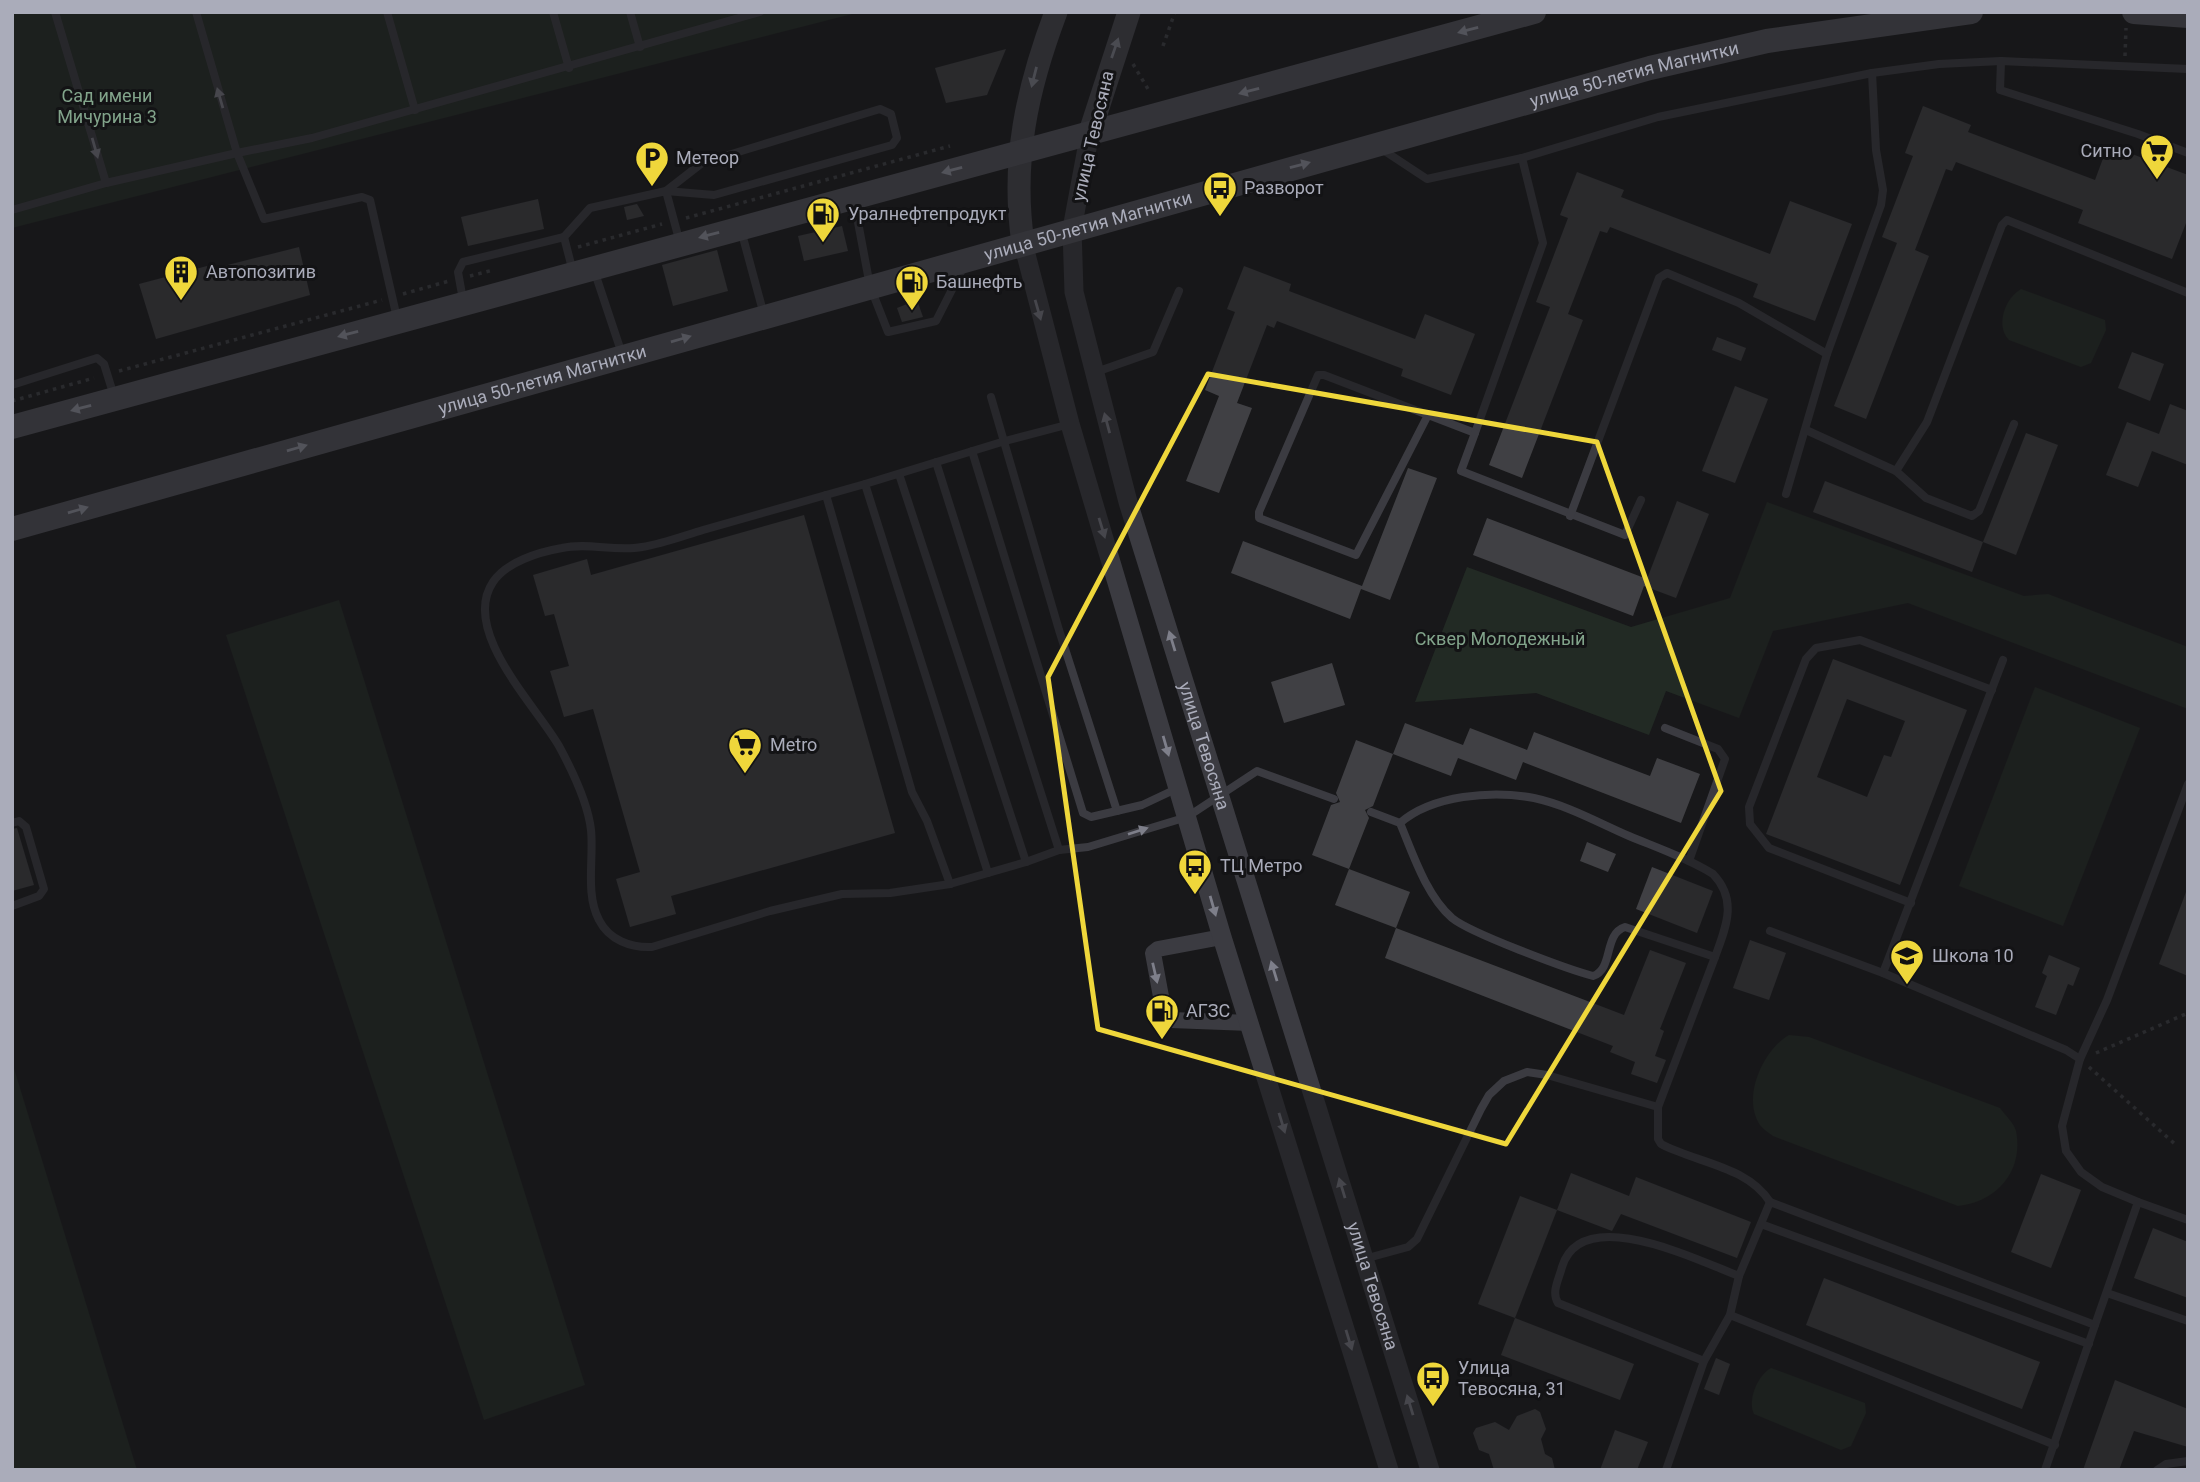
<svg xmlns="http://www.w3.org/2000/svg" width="2200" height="1482" font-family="Roboto,sans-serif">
	<rect width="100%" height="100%" fill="#18181a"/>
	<g fill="#222a24">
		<path d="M12 12H860L12 228Z"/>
		<path d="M2021 289 2105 320 2106 330 2091 363 2081 367 2009 340C1995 326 2005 298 2021 289Z"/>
		<path d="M1767 502 2024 596 2048 594 2188 647V709L1908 603 1773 631 1739 718 1666 691 1649 735 1536 693 1415 702 1467 567 1631 627 1730 598Z"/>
		<path d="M339 600 585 1385 484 1420 226 635Z"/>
		<path d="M2035 687 2140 728 2063 926 1959 886Z"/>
		<path d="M1789 1035 1809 1037 2000 1108C2005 1115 2014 1123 2016 1131 2024 1172 1996 1202 1958 1206L1773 1136C1769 1133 1763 1129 1760 1125 1741 1097 1764 1049 1789 1035Z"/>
		<path d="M12 1062 137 1470H12Z"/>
		<path d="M1771 1368 1865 1403 1866 1413 1851 1446 1841 1450 1754 1414C1747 1400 1758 1375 1771 1368Z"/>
	</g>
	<g fill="#404044" fill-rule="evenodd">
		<path d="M1006 49 987 95 946 103 935 68Z"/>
		<path d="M1923 106 1971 125 1968 132 2095 180 2108 145 2188 175V218L2172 259 2078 223 2083 210 1956 162 1952 171 1946 169 1915 250 1929 256 1866 419 1834 406 1897 243 1882 237 1913 156 1905 153Z"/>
		<path d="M1577 172 1624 190 1621 197 1770 254 1790 201 1852 224 1815 321 1753 297 1758 284 1610 227 1607 233 1600 231 1568 314 1583 320 1522 478 1489 465 1550 307 1536 302 1568 218 1560 215Z"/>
		<path d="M538 199 544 229 468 246 461 217Z"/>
		<path d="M637 204 644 216 627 220 624 207Z"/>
		<path d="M842 226 848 251 804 261 798 236Z"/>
		<path d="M299 247 310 295 156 339 139 284 207 266 208 270Z"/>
		<path d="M717 250 728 291 673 306 662 265Z"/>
		<path d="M1244 266 1291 284 1289 291 1415 339 1425 314 1475 334 1451 395 1401 376 1403 369 1277 321 1274 328 1267 325 1237 403 1252 408 1219 493 1186 481 1219 396 1205 390 1235 312 1227 309Z"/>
		<path d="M917 300 923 317 902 322 897 308Z"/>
		<path d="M1717 337 1746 348 1741 361 1712 350Z"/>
		<path d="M2132 352 2164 364 2150 401 2118 388Z"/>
		<path d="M1735 386 1768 399 1735 483 1702 471Z"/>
		<path d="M2170 404 2188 411V465L2152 451 2138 487 2106 475 2127 422 2159 434Z"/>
		<path d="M2026 433 2058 445 2016 555 1983 542Z"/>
		<path d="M1408 468 1437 478 1390 600 1361 589 1350 619 1231 573 1243 541 1362 586Z"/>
		<path d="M1825 481 1983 542 1972 572 1813 512Z"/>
		<path d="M1677 501 1709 514 1676 598 1644 586 1633 616 1473 555 1487 518 1647 579Z"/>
		<path d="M804 515 895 833 671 896 676 914 630 927 616 879 640 872 593 709 564 717 550 671 569 666 554 614 545 616 533 575 587 559 591 575Z"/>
		<path d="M1833 659 1967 710 1900 885 1766 834ZM1847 699 1905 721 1891 757 1884 755 1867 797 1817 777Z"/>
		<path d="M1332 663 1345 705 1284 723 1271 682Z"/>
		<path d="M1405 723 1463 745 1470 728 1527 750 1534 732 1650 776 1657 758 1700 774 1681 823 1523 762 1516 780 1458 758 1451 776 1393 754Z"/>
		<path d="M1356 740 1393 754 1373 806 1365 810 1369 818 1349 869 1312 855 1331 805 1340 802 1336 793Z"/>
		<path d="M17 828 34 885 12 891V829Z"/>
		<path d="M1587 842 1616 854 1608 872 1580 861Z"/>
		<path d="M1652 867 1713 891 1697 933 1636 909Z"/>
		<path d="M1349 869 1410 892 1396 928 1335 905Z"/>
		<path d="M2186 892 2188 893V976L2159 964Z"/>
		<path d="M1396 928 1624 1015 1650 950 1686 963 1660 1029 1664 1031 1655 1056 1666 1060 1657 1083 1631 1074 1635 1062 1610 1052 1613 1046 1385 958Z"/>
		<path d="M1750 940 1786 953 1769 1000 1733 988Z"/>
		<path d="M2049 955 2080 968 2073 986 2068 984 2056 1015 2035 1007 2047 976 2042 973Z"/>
		<path d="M1571 1173 1629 1196 1636 1177 1751 1222 1737 1258 1621 1214 1612 1231 1557 1210Z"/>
		<path d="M2041 1174 2081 1190 2051 1268 2011 1252Z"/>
		<path d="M1520 1196 1557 1210 1515 1318 1478 1304Z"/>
		<path d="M2153 1228 2188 1242V1298L2134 1278Z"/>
		<path d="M1824 1278 2040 1362 2022 1409 1806 1325Z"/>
		<path d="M1515 1318 1634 1364 1620 1400 1501 1355Z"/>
		<path d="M1716 1358 1730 1364 1719 1395 1704 1389Z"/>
		<path d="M2115 1380 2188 1409V1447L2134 1431 2119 1470H2083Z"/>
		<path d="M1535 1409 1540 1412 1546 1429 1541 1439 1545 1454 1552 1458 1555 1470H1494L1489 1454 1479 1450 1473 1433 1476 1428 1495 1422 1509 1430 1517 1416Z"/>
		<path d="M1615 1430 1648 1442 1637 1470H1600Z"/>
	</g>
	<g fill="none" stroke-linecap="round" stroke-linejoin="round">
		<g stroke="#3f4046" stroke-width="3.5" stroke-dasharray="3.5 5" stroke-linecap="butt">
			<path d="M1163 46 1175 12"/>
			<path d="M2125 56 2126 28"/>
			<path d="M1133 64 1148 89"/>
			<path d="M686 218 950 146"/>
			<path d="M578 247 662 224"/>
			<path d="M470 276 493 270"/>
			<path d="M403 294 449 281"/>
			<path d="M119 371 382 300"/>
			<path d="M12 401 94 378"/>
			<path d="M2096 1053 2188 1013"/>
			<path d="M2089 1067 2176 1145"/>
		</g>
		<g stroke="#3b3b41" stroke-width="8">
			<path d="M55 12 106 183 237 153 196 12"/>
			<path d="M387 12 415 110"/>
			<path d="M553 12 569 68"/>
			<path d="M630 12 640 47"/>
			<path d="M2001 61 2000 90 2138 134 2188 153"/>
			<path d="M880 109 891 114 897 138 892 145 714 195 666 191 702 163Z"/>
			<path d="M1380 148 1427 179 1522 158 1658 117 1872 73 1939 64 2001 61 2188 69"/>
			<path d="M854 201 870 286 888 332 936 321 963 268"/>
			<path d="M12 210 106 183"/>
			<path d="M741 230 764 315"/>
			<path d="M564 237 590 208 666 191 680 243"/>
			<path d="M594 270 622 354"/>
			<path d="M463 300 458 272 463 262 564 237 573 272"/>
			<path d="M397 318 370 200 362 197 264 219 237 153 312 138 760 12"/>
			<path d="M1827 354 1881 205 1883 190 1876 150 1872 73"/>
			<path d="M1096 372 1153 352 1179 291"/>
			<path d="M12 385 97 358 104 364 114 396"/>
			<path d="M991 397 1059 630 1117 811"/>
			<path d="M1428 415 1356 555 1259 518V512L1318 375H1324L1475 433 1543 243 1522 158"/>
			<path d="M1806 430 1896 471 1926 498 1972 516 1979 511 2014 424"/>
			<path d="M1475 433 1461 471 1625 535 1641 500"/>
			<path d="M972 451 1083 813 1091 817 1142 805 1176 789"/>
			<path d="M936 462 1059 850 1026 862"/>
			<path d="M1896 471 1927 422 2002 225 2007 220 2188 293"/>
			<path d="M899 474 1026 862 988 873 865 484 1005 441 1070 424"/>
			<path d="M865 484 826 495 912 792 927 821 950 884 988 873"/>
			<path d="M826 495C785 507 744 518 703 530 683 536 662 544 642 547 615 552 588 542 562 548 539 552 506 562 493 582 460 631 537 707 559 746 572 770 588 803 591 830 594 858 585 894 599 920 609 940 631 948 652 947L770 911 842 894 890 893 950 884"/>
			<path d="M1570 516 1659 278 1667 273 1739 303 1827 354 1786 494"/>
			<path d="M1665 728 1718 749 1725 759 1689 861"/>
			<path d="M1371 812 1400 823C1413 854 1426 895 1452 918 1470 933 1567 969 1593 976 1614 969 1603 934 1625 927L1715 957 1658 1107"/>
			<path d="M12 823 19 821 26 827 44 889 39 896 12 906"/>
			<path d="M1400 823C1432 795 1492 790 1534 798 1567 805 1599 823 1629 836 1658 848 1687 858 1713 874 1738 900 1726 927 1715 957"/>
			<path d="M1059 850 1088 847 1187 817 1257 771 1334 799"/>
			<path d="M1911 903 1769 848 1750 824 1749 807 1806 659 1816 648 1860 640 1992 690"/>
			<path d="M1770 931 1883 973 2066 1050 2080 1059"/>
			<path d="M1883 973 2003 660"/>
			<path d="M2138 1202 2188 1220"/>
			<path d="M1761 1224 2089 1344"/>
			<path d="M1364 1259 1408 1247 1417 1239 1481 1109 1489 1095 1504 1081 1527 1072 1547 1075 1658 1107V1139L1661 1144C1697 1163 1747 1166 1770 1202"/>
			<path d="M2107 1293 2188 1321"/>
			<path d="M1730 1315 2055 1445"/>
			<path d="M2095 1325 2138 1202 2102 1187 2081 1172 2066 1151 2062 1126 2080 1059 2107 1000 2188 784"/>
			<path d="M1704 1361 1730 1315 1739 1276"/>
			<path d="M1666 1470 1704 1361 1558 1303C1551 1292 1559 1279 1562 1267 1582 1202 1699 1261 1739 1276L1770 1202 2095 1325 2045 1470"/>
			<path d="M2157 1470 2166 1464 2188 1461"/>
		</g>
		<path stroke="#3b3b41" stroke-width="16" d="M1222 937 1158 949 1153 953 1164 1013 1171 1020 1250 1023"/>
		<g stroke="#3b3b41" stroke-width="19">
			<path id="s1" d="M1090 132 1072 229 1074 292 1128 502 1430 1470"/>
			<path d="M1023 243 1070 424 1222 937 1389 1470"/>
		</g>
		<g stroke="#47474f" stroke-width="23">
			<path d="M1090 132 1129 12"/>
			<path d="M1023 243C1011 161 1027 89 1056 12"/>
		</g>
		<g stroke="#55555e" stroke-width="24">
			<path d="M2134 12 2188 16"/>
			<path d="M12 427 1534 12"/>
			<path id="s2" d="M12 529 1650 68 1767 41 1971 12"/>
		</g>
	</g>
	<defs><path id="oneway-solid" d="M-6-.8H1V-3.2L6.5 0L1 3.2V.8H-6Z" transform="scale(1.75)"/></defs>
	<g fill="#999ba8">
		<use href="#oneway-solid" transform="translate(1468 30) rotate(165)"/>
		<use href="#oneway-solid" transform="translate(1249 91) rotate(165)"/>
		<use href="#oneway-solid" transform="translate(1300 165) rotate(-15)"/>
		<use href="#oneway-solid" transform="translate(952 170) rotate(165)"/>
		<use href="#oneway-solid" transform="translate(709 235) rotate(165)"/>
		<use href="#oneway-solid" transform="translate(348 334) rotate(165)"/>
		<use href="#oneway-solid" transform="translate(681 339) rotate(-16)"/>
		<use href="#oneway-solid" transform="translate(81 408) rotate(165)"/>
		<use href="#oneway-solid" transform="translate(297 448) rotate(-16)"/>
		<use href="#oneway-solid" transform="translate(78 510) rotate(-16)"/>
	</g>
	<g fill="#878995">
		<use href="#oneway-solid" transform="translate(1115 48) rotate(-71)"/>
		<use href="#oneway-solid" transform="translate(1034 77) rotate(104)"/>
	</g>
	<g fill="#7e7f8a">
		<use href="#oneway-solid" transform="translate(220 98) rotate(-106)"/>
		<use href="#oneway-solid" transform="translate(95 148) rotate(74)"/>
		<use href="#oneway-solid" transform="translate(1038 310) rotate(74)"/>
		<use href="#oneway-solid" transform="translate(1107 423) rotate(-105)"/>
		<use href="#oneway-solid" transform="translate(1102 528) rotate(73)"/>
		<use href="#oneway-solid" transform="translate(1172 641) rotate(-107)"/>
		<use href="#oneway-solid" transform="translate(1166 746) rotate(74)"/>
		<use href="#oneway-solid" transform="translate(1138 831) rotate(-18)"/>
		<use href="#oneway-solid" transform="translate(1213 906) rotate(74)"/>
		<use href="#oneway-solid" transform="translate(1274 971) rotate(-107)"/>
		<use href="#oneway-solid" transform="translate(1155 973) rotate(77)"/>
		<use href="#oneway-solid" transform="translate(1282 1123) rotate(73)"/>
		<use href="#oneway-solid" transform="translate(1342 1188) rotate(-107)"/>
		<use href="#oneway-solid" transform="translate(1349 1340) rotate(73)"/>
		<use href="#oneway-solid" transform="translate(1410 1405) rotate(-107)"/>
	</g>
	<path d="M0 0H2200V1482H0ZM1208 374 1597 442 1721 791 1506 1144 1098 1029 1048 677Z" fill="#18181a" fill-opacity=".55" fill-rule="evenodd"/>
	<path fill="none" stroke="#efd73b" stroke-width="5" stroke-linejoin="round" d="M1208 374 1597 442 1721 791 1506 1144 1098 1029 1048 677Z"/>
	<defs>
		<g id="supermarket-pin" transform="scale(1.75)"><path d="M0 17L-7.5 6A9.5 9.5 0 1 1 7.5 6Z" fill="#efd73b" stroke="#131315"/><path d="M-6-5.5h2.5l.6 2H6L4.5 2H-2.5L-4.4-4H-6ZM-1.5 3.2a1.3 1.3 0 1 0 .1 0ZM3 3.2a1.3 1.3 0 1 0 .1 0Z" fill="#111"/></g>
		<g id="parking-pin" transform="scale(1.75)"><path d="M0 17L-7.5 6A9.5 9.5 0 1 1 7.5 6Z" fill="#efd73b" stroke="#131315"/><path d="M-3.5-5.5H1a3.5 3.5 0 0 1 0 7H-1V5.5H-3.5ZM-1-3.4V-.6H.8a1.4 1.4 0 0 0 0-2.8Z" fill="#111"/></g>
		<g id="bus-pin" transform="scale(1.75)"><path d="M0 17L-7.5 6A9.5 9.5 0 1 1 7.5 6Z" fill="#efd73b" stroke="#131315"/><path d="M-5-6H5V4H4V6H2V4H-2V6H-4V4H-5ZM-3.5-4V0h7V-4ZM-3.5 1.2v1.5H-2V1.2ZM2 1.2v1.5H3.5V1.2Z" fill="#111"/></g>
		<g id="fuel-pin" transform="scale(1.75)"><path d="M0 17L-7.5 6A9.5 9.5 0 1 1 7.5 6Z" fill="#efd73b" stroke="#131315"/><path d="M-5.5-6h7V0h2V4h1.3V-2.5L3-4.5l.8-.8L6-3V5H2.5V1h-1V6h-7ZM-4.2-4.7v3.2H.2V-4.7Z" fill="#111"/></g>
		<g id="building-pin" transform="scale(1.75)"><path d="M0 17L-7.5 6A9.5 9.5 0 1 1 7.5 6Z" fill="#efd73b" stroke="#131315"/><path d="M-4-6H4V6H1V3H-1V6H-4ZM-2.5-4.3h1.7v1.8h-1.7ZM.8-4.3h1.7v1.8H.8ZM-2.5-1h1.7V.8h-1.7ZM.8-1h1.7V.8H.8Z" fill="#111"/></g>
		<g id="school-pin" transform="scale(1.75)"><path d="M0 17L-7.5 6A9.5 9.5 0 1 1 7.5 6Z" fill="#efd73b" stroke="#131315"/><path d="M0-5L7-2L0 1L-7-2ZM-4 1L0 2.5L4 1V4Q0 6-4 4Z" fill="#111"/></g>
	</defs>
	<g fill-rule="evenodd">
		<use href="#supermarket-pin" x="2157" y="151"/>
		<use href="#parking-pin" x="652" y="158"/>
		<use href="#bus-pin" x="1220" y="188"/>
		<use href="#fuel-pin" x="823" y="214"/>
		<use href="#building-pin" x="181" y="272"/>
		<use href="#fuel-pin" x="912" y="282"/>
		<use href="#supermarket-pin" x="745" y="745"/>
		<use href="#bus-pin" x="1195" y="866"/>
		<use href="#school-pin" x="1907" y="956"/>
		<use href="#fuel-pin" x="1162" y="1011"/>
		<use href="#bus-pin" x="1433" y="1378"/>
	</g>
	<g text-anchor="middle" stroke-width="6" stroke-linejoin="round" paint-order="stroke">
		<g font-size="18" fill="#aaacba" stroke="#131315">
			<text dy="6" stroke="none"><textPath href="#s2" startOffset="1685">улица 50-летия Магнитки</textPath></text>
			<text transform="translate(1093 136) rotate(-77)" y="6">улица Тевосяна</text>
			<text dy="6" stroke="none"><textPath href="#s2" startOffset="1118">улица 50-летия Магнитки</textPath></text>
			<text dy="6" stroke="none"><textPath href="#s2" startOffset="551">улица 50-летия Магнитки</textPath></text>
			<text dy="6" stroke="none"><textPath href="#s1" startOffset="634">улица Тевосяна</textPath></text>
			<text dy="6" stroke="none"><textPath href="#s1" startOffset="1200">улица Тевосяна</textPath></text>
		</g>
		<g font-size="18" fill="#82a48b" stroke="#131315">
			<text x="107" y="102">Сад имени<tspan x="107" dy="21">Мичурина 3</tspan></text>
			<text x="1500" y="645">Сквер Молодежный</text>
		</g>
		<g font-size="18" fill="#aaacba" stroke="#131315" text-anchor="start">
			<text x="2132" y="157" text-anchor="end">Ситно</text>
			<text x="676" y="164">Метеор</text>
			<text x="1244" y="194">Разворот</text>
			<text x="848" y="220">Уралнефтепродукт</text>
			<text x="206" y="278">Автопозитив</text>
			<text x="936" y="288">Башнефть</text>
			<text x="770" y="751">Metro</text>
			<text x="1220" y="872">ТЦ Метро</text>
			<text x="1932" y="962">Школа 10</text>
			<text x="1186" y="1017">АГЗС</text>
			<text x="1458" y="1374">Улица<tspan x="1458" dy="21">Тевосяна, 31</tspan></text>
		</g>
	</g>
	<rect width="2200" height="1482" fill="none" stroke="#aaacba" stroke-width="28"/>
</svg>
